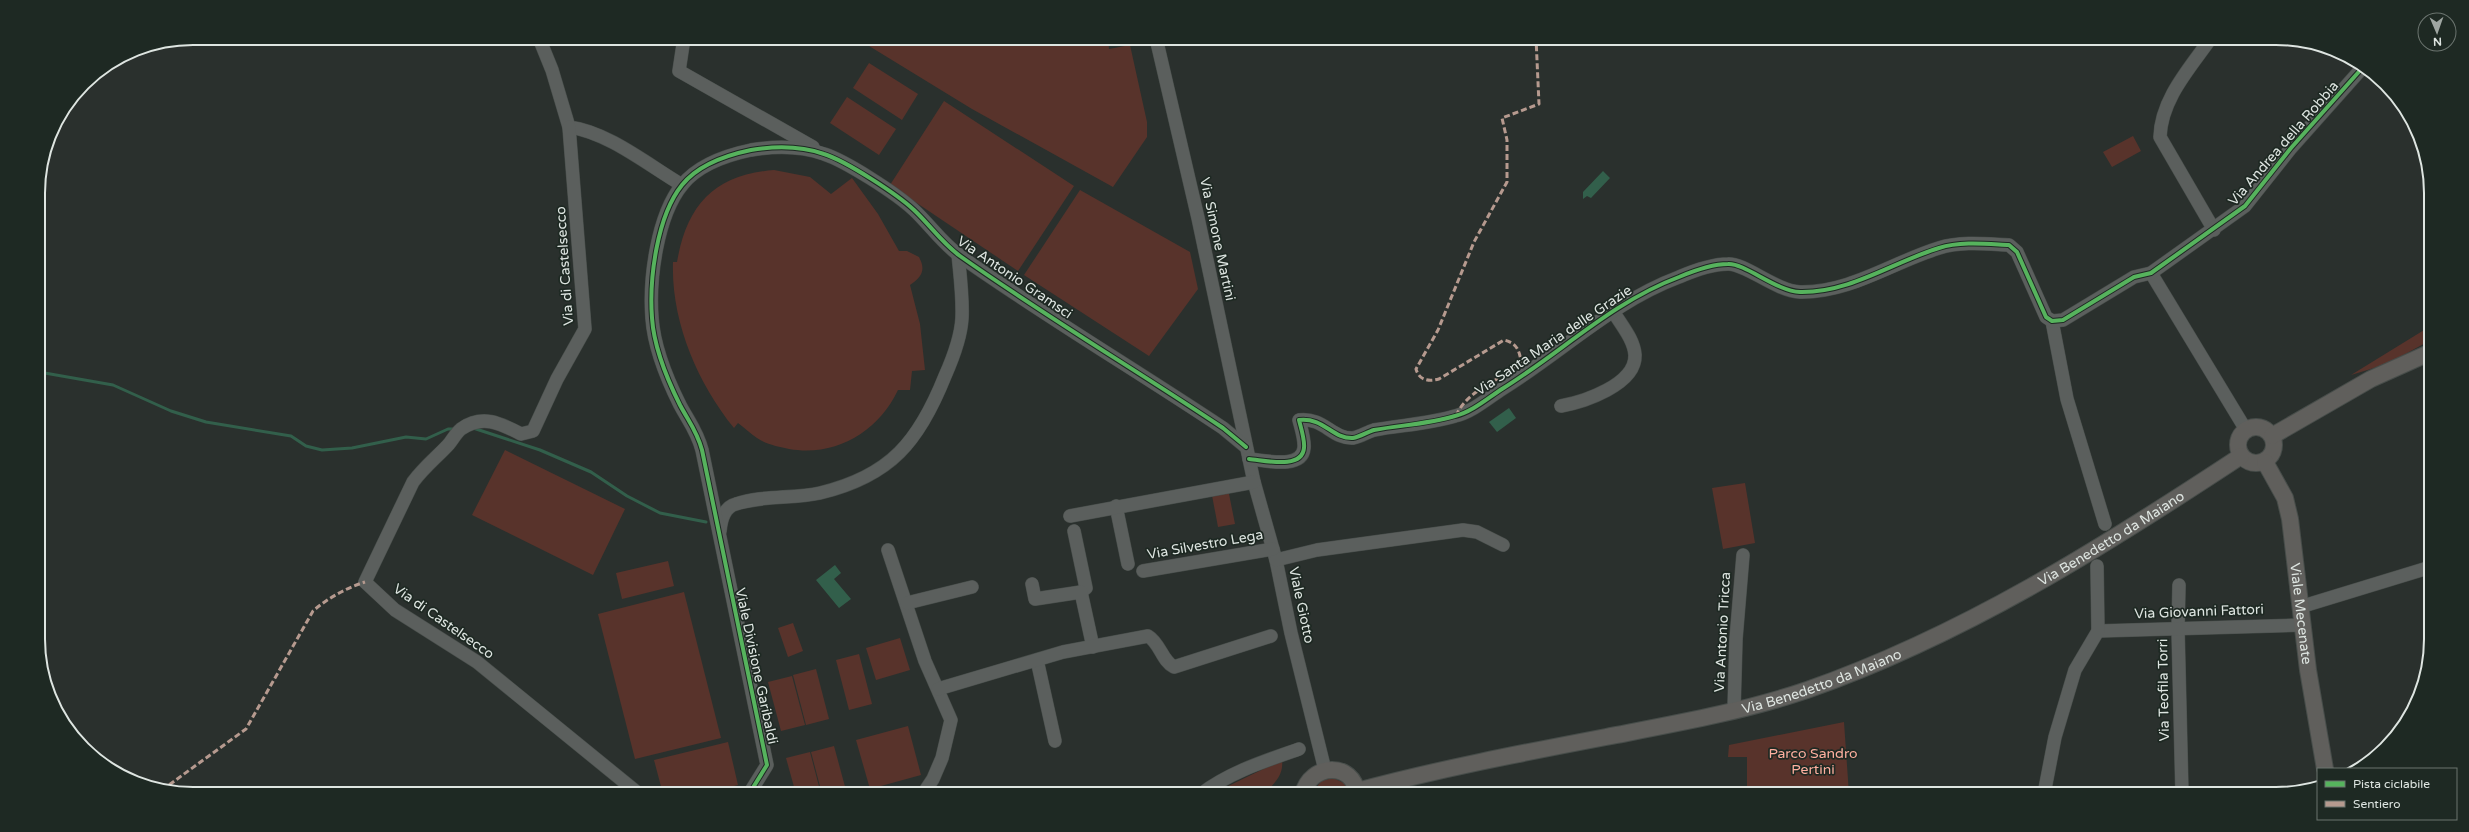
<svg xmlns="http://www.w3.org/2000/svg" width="2469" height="832" font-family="'Varela Round',sans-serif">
	<rect width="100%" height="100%" fill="#2a302d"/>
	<g fill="#58332b">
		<path d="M856 38H1108L1109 49 1130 45 1147 122V137L1113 187 972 109Z"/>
		<path d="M869 63 918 94 902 120 853 88Z"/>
		<path d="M847 97 896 129 879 155 830 123Z"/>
		<path d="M944 101 1074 186 1018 271 890 185Z"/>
		<path d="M2133 136 2141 151 2112 167 2103 152Z"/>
		<path d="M774 170 810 177 831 194 852 178 878 214 899 251H907L919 257C926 270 922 277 910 285L920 324 925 370 912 371 910 390H898C878 432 836 457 789 449 779 447 765 444 757 438 751 434 745 428 738 423L734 428C697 382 671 321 673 262H677C687 204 715 175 774 170Z"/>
		<path d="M1080 190 1190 252 1198 289 1149 356 1024 275Z"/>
		<path d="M2429 327V341L2387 364 2351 375Z"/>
		<path d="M505 450 625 509 593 575 472 515Z"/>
		<path d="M1745 483 1755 543 1723 549 1712 488Z"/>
		<path d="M1224 488 1229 494 1235 524 1218 527 1211 490Z"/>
		<path d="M668 561 674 586 622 599 616 573Z"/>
		<path d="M684 592 721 738 635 759 598 614Z"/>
		<path d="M793 623 803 651 788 657 778 628Z"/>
		<path d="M900 638 910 670 876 680 866 648Z"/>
		<path d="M859 654 872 704 849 710 836 660Z"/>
		<path d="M816 669 829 719 806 725 793 675Z"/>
		<path d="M792 676 805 725 781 731 768 682Z"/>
		<path d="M1844 722 1849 794H1747V757H1728L1729 745Z"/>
		<path d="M908 726 921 775 870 789 856 740Z"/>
		<path d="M728 742 738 785 703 794H663L654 760Z"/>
		<path d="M834 746 847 794H822L811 752Z"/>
		<path d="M810 752 821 794H796L786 758Z"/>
		<path d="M1282 760C1284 775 1274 784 1264 794H1212Z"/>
		<path d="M1333 778 1344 783 1349 794H1312L1321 781Z"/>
	</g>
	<g fill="#325f4b">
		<path d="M1603 171 1610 178 1591 198 1587 196 1583 199V192Z"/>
		<path d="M1509 408 1516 418 1497 432 1489 422Z"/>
		<path d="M835 565 841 573 834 579 851 599 839 608 816 580Z"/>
	</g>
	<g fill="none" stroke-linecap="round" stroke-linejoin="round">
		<g stroke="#325f4b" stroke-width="3">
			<path d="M39 372 113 385 171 411 206 422 291 436 306 446 322 450 352 448 406 437 426 439 448 429H455"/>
			<path d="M473 428 540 450 591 472 627 496 660 513 706 522"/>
		</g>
		<g stroke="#474d4a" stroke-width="14">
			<g id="minor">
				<path d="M539 38 552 70 569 127C608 132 648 165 682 185"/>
				<path d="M684 38 679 71 813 147"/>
				<path d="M1156 38 1198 218 1254 482 1276 560 1291 633 1325 770"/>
				<path d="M2211 38C2190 68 2161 99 2160 137L2214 230"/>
				<path d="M569 127 585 329 557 379 533 431 521 434C500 423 482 414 461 429 456 433 453 439 449 444 437 457 424 467 413 482L365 582 395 610 477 662 639 794"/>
				<path d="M2151 273 2246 430"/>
				<path d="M2052 321 2067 399 2105 524"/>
				<path d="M1561 406C1583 402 1636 385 1635 355 1634 339 1621 325 1613 311"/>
				<path d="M1249 459C1264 460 1302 470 1304 448 1305 440 1301 428 1299 420 1324 417 1332 439 1353 438 1360 437 1367 432 1374 430 1401 425 1429 424 1455 416 1472 412 1488 398 1502 389 1562 352 1612 302 1679 277 1693 271 1712 264 1728 264 1745 263 1776 291 1800 292 1850 293 1893 262 1939 248 1961 241 1987 244 2009 245L2017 252 2046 317 2052 321 2063 320 2134 277 2151 273 2245 206 2291 148 2364 66"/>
				<path d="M1116 506 1128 564"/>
				<path d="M1070 516 1254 482"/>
				<path d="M720 531C721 520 724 507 736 504 762 495 793 499 820 493 891 476 919 441 945 376 953 358 961 337 962 318 963 297 960 275 958 254"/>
				<path d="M1074 531 1086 588 1081 592"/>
				<path d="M888 550 925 661 951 720 942 758 933 779 923 794"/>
				<path d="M1276 560 1317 550 1463 530 1477 532 1503 545"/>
				<path d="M1143 571 1273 549"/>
				<path d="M1032 584 1035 599 1081 592 1093 647"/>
				<path d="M2179 585 2178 629 2182 794"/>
				<path d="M907 603 972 587"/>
				<path d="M2300 607 2431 567"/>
				<path d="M2098 631 2302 625"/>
				<path d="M1037 660 1055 741"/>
				<path d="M938 689 1063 652 1148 636C1160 643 1162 661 1174 667L1271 636"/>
				<path d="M1734 710 1736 639 1743 555"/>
				<path d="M749 794 767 765 702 450C697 431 689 422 680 405 667 379 654 348 652 318 649 279 657 216 682 185 698 165 727 155 751 150 775 146 801 146 824 154 846 161 897 194 914 210 930 225 942 243 960 256 1045 316 1136 370 1223 428L1246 447"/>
				<path d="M1201 794C1230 772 1265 761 1299 749"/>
				<path d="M2044 794 2055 737 2075 670 2098 631 2097 566"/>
			</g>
		</g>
		<g stroke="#474d4a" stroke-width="18">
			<g id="major">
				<circle cx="2256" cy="445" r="18"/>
				<path d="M2272 436 2371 379 2429 353"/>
				<path id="s1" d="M2265 462 2285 498 2290 519 2308 670 2325 769"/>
				<path id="s2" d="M1357 791C1439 769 1522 753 1606 737 1673 724 1742 712 1807 690 1964 635 2103 547 2241 456"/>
				<path d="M1303 794C1310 763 1354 761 1357 794"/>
			</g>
		</g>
		<use href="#minor" stroke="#5b5f5d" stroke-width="13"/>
		<use href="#major" stroke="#605f5c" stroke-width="16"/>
		<g stroke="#b69a8f" stroke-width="3" stroke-dasharray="6 3" stroke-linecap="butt">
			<path d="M1456 416C1468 388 1501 382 1521 361 1519 349 1516 343 1504 340L1439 379C1428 382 1419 380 1416 369L1438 330 1474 242 1507 182V140L1502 118 1539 104 1536 38"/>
			<path d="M162 790 246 729 313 611C328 598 346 588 365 582"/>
		</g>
		<g stroke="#1e2923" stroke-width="6">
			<g id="cycleway">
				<path d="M1249 459C1264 460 1302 470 1304 448 1305 440 1301 428 1299 420 1324 417 1332 439 1353 438 1360 437 1367 432 1374 430 1401 425 1429 424 1455 416 1472 412 1488 398 1502 389 1562 352 1612 302 1679 277 1693 271 1712 264 1728 264 1745 263 1776 291 1800 292 1850 293 1893 262 1939 248 1961 241 1987 244 2009 245L2017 252 2046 317 2052 321 2063 320 2134 277 2151 273 2245 206 2291 148 2364 66"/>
				<path d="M749 794 767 765 702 450C697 431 689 422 680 405 667 379 654 348 652 318 649 279 657 216 682 185 698 165 727 155 751 150 775 146 801 146 824 154 846 161 897 194 914 210 930 225 942 243 960 256 1045 316 1136 370 1223 428L1246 447"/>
			</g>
		</g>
		<use href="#cycleway" stroke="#56b35d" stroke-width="4"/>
	</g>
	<g text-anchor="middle" stroke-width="3.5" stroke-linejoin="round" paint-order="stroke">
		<g font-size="14" fill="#dee5e1" stroke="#1e2923">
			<text transform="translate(2283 143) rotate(-49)" y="5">Via Andrea della Robbia</text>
			<text transform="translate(1218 239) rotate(78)" y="5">Via Simone Martini</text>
			<text transform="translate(564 266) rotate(-94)" y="5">Via di Castelsecco</text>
			<text transform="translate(1015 277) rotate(34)" y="5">Via Antonio Gramsci</text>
			<text transform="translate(1553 340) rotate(-34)" y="5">Via Santa Maria delle Grazie</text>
			<text dy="5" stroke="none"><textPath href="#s2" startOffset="802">Via Benedetto da Maiano</textPath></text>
			<text transform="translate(1205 544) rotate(-10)" y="5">Via Silvestro Lega</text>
			<text transform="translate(1302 605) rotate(78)" y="5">Viale Giotto</text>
			<text transform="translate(2199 611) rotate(-2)" y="5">Via Giovanni Fattori</text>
			<text dy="5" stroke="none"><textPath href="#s1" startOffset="158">Viale Mecenate</textPath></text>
			<text transform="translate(444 621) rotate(35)" y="5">Via di Castelsecco</text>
			<text transform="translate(1722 632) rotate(-87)" y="5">Via Antonio Tricca</text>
			<text transform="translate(757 666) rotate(78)" y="5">Viale Divisione Garibaldi</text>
			<text dy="5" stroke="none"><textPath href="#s2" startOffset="478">Via Benedetto da Maiano</textPath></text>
			<text transform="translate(2163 690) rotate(-91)" y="5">Via Teofila Torri</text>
		</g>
		<g font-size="14" fill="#feaf9f" stroke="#1e2923">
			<text x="1813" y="758">Parco Sandro<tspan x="1813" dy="16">Pertini</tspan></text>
		</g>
	</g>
	<path d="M0 0H2469V832H0ZM193 45H2276A148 148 0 0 1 2424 193V639A148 148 0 0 1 2276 787H193A148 148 0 0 1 45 639V193A148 148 0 0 1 193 45Z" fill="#1e2923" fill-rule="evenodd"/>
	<path fill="none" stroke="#dee5e1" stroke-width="2" d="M193 45H2276A148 148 0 0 1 2424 193V639A148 148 0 0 1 2276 787H193A148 148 0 0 1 45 639V193A148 148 0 0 1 193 45Z"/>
	<rect x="2317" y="768" width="140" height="52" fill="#1e2923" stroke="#6b746f"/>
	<rect x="2325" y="781" width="20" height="6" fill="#56b35d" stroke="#6b746f"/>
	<text x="2353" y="788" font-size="12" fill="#dee5e1">Pista ciclabile</text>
	<rect x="2325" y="801" width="20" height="6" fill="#b69a8f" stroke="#6b746f"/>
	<text x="2353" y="808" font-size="12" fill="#dee5e1">Sentiero</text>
	<g transform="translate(2437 32) rotate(178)"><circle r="19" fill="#1e2923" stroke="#6b746f"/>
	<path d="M0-3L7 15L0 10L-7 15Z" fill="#9fa6a2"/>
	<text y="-6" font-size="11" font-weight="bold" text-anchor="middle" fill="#dee5e1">N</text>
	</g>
</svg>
